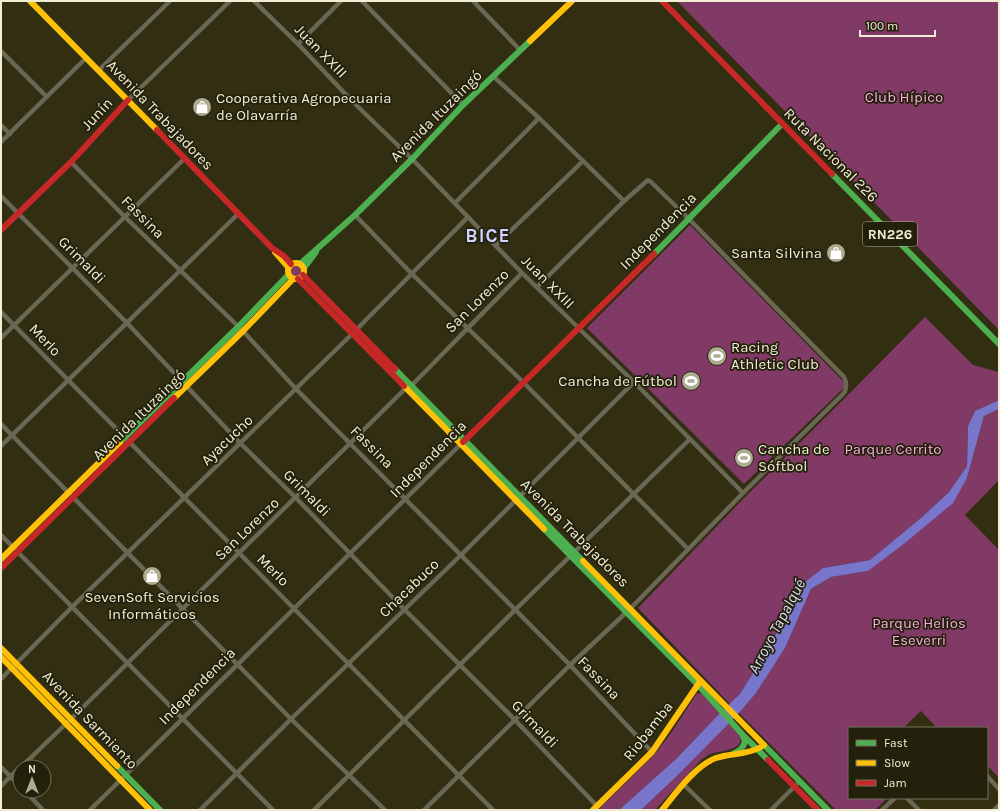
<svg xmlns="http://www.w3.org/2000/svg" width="1000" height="811" font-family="Karla,sans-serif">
	<rect width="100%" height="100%" fill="#322e11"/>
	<g fill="#813966">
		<path d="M677 1H999V330Z"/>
		<path d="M690 225 847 385 744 484 587 328Z"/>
		<circle cx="296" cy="271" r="5"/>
		<path d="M925 317 973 365 999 372V400L975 411 968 426 967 466 949 492 922 517 870 560 823 568 770 645 740 694 730 704 638 608 749 493 846 397Z"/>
		<path d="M999 409V480L965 515 999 550V778L987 765V728H937L921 711 903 728H849V798H887L875 810H836L739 713 756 693 785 648 811 589 831 577 868 571 967 478 984 416Z"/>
		<path d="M697 693 702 694 720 713 677 758 619 810H598L654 755 671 733Z"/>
		<path d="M728 723C732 727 739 732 740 737 744 751 718 751 710 754 707 755 705 758 702 759L655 810H641L677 776Z"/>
	</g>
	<path fill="#7776cb" d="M999 400V409L984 416 967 478 953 503 905 543 868 571 831 577 811 589 785 648 756 693 739 713 677 776 641 810H619L677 758 720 713 740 694 770 645 804 583 823 568 870 560 922 517 949 492 967 466 968 426 975 411Z"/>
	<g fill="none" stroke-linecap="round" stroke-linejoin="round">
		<g stroke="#6a6855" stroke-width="4.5">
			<path d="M254 1 298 44 353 102 412 159 522 273 634 382 743 493"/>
			<path d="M362 1 463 105"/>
			<path d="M473 1 520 50"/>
			<path d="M298 44 341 1"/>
			<path d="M1 51 47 97"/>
			<path d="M99 70 170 1"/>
			<path d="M493 76 539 118 624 201"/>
			<path d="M128 100 230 1"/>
			<path d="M1 125 10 134"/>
			<path d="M1 142 86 58"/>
			<path d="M71 162 125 217 243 331 296 389 570 665 652 752"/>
			<path d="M1 196 127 323 240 443 296 498 404 609 515 720 597 806"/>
			<path d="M455 203 539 118"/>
			<path d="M355 215 412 274 523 382 688 549"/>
			<path d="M496 245 583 161"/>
			<path d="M1 312 493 810"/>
			<path d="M1 338 185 158"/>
			<path d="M1 424 291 719 385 810"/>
			<path d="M1 446 238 214"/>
			<path d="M1 535 273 810"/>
			<path d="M1 679 73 606 352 334 468 217"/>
			<path d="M1 767 20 786"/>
			<path d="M21 767 71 719 406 388 412 385 522 273"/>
			<path d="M987 776 999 789"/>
			<path d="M684 785 710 810"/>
			<path d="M1 786 20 767"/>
			<path d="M25 791 43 810"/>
			<path d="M907 798 919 810"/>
			<path d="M90 810 461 444"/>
			<path d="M200 810 291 719 461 555 634 382"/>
			<path d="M314 810 516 609 690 439"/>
			<path d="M424 810 570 665 631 608 743 493 844 393C847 388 847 383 844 377L689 219 651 182 648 180 624 201 537 287"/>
			<path d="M771 810 797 784"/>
			<path d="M882 810 895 798"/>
			<path d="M994 810 999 805"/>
		</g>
		<g stroke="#4caf50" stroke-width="6">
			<path d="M832 174 999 344"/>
			<path d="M654 254 782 124"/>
			<path d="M300 264 355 215 412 159 463 105 530 41"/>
			<path d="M304 268 316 252"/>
			<path d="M395 369 583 561"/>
			<path d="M120 442 238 327 288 275"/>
			<path d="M544 529 698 685 743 735 768 760"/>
			<path d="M764 745 828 810"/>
			<path d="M734 753C740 751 743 748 745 742L743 736"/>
			<path d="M117 766 160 810"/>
		</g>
		<g stroke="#ffc107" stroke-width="6">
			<path d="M30 1 157 130"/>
			<path d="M530 41 572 1"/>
			<path d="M275 252 288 267"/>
			<circle cx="296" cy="271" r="8"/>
			<path d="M404 386 544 529"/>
			<path d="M174 398 243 331 293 279"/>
			<path d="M1 559 120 442"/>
			<path d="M583 561 764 745"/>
			<path d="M1 648 117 766"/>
			<path d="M1 657 150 810"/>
			<path d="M593 810 652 752 699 683"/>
			<path d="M662 810C675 794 696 765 716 758 731 753 747 755 761 747"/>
		</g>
		<g stroke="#c62828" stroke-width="6">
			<path d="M662 1 832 174"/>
			<path d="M157 130 272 248 284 256 291 264"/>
			<path d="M1 230 71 162 128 100"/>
			<path d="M303 275 395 369"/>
			<path d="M298 279 404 386"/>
			<path d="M463 442 654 254"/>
			<path d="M1 568 174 398"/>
			<path d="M768 760 818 810"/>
		</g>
	</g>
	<defs>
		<g id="shop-disc" transform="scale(1)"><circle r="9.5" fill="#aeab90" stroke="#23200c"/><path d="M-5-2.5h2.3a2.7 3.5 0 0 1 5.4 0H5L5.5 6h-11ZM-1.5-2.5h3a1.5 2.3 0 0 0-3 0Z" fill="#fff"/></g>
		<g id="stadium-disc" transform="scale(1)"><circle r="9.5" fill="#aeab90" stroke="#23200c"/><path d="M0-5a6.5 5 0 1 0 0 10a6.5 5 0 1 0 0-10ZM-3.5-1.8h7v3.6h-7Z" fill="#fff"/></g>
	</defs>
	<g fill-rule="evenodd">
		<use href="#shop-disc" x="202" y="107"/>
		<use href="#shop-disc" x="836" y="253"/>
		<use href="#stadium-disc" x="717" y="356"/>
		<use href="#stadium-disc" x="691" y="381"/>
		<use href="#stadium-disc" x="744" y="458"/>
		<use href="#shop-disc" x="152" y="576"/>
	</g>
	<g text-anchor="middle" stroke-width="3.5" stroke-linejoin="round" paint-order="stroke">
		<rect fill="#23200c" stroke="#b3b098" stroke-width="1" x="863" y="222" width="54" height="24" rx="3"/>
		<g font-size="14" font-weight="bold" fill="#f1eed4">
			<text x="890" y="239">RN226</text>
		</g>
		<g font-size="15" fill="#f1eed4" stroke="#23200c">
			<text transform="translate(321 51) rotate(46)" y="5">Juan XXIII</text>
			<text transform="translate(97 114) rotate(-47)" y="5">Junín</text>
			<text transform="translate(160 115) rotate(46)" y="5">Avenida Trabajadores</text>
			<text transform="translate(436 116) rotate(-45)" y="5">Avenida Ituzaingó</text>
			<text transform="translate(831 155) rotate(45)" y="5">Ruta Nacional 226</text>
			<text transform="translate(143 217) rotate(45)" y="5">Fassina</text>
			<text transform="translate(658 231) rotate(-45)" y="5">Independencia</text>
			<text transform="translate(82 260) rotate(45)" y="5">Grimaldi</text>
			<text transform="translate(548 282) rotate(45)" y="5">Juan XXIII</text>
			<text transform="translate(477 301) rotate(-45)" y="5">San Lorenzo</text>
			<text transform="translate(45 340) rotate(46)" y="5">Merlo</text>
			<text transform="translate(139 415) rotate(-44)" y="5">Avenida Ituzaingó</text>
			<text transform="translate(227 440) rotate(-44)" y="5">Ayacucho</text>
			<text transform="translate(372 447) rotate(45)" y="5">Fassina</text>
			<text transform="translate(428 459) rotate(-45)" y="5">Independencia</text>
			<text transform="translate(307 493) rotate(45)" y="5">Grimaldi</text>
			<text transform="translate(247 529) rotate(-44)" y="5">San Lorenzo</text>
			<text transform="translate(575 533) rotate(45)" y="5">Avenida Trabajadores</text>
			<text transform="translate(273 570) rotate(45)" y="5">Merlo</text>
			<text transform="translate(409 588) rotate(-44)" y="5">Chacabuco</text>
			<text transform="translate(599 678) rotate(46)" y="5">Fassina</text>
			<text transform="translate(197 686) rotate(-45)" y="5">Independencia</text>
			<text transform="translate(90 720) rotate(46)" y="5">Avenida Sarmiento</text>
			<text transform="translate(535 724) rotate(46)" y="5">Grimaldi</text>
			<text transform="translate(648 731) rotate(-52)" y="5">Riobamba</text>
		</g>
		<g font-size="15" fill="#f6adda" stroke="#23200c">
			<text x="904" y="102">Club Hípico</text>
			<text x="893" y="454">Parque Cerrito</text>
			<text x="919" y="628">Parque Helios<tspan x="919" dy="17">Eseverri</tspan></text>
		</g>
		<g font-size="15" fill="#f1eed4" stroke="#23200c" text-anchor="start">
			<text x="216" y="103">Cooperativa Agropecuaria<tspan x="216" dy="17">de Olavarría</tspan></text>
			<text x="822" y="258" text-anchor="end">Santa Silvina</text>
			<text x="731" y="352">Racing<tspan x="731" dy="17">Athletic Club</tspan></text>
			<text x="677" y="386" text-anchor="end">Cancha de Fútbol</text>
			<text x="758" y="454">Cancha de<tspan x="758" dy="17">Sóftbol</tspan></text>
			<text x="152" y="602" text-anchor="middle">SevenSoft Servicios<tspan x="152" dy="17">Informáticos</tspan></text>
		</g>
		<g font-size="16" font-style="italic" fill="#d8daf3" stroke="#23200c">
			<text transform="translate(776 626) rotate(-62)" y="6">Arroyo Tapalqué</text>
		</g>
		<g font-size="19" font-weight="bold" letter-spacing="1" fill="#d0d3ff" stroke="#23200c">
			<text x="488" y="242">BICE</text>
		</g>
	</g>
	<rect width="1000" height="811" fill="none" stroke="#f1eed4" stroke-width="4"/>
	<rect x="848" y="727" width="140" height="72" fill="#23200c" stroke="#75725c"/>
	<rect x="856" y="740" width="20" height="6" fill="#4caf50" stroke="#75725c"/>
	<text x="884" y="747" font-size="12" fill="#f1eed4">Fast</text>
	<rect x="856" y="760" width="20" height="6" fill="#ffc107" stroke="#75725c"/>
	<text x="884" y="767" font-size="12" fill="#f1eed4">Slow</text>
	<rect x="856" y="780" width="20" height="6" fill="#c62828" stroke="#75725c"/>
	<text x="884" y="787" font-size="12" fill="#f1eed4">Jam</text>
	<g transform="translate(32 779)"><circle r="19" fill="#23200c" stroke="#75725c"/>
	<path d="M0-3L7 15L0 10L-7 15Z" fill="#aeab90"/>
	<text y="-6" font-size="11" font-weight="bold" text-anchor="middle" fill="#f1eed4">N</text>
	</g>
	<path d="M860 30v6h75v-6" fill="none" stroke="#f1eed4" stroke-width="2"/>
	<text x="866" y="30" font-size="12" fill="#f1eed4" stroke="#23200c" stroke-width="3" paint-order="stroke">100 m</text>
</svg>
